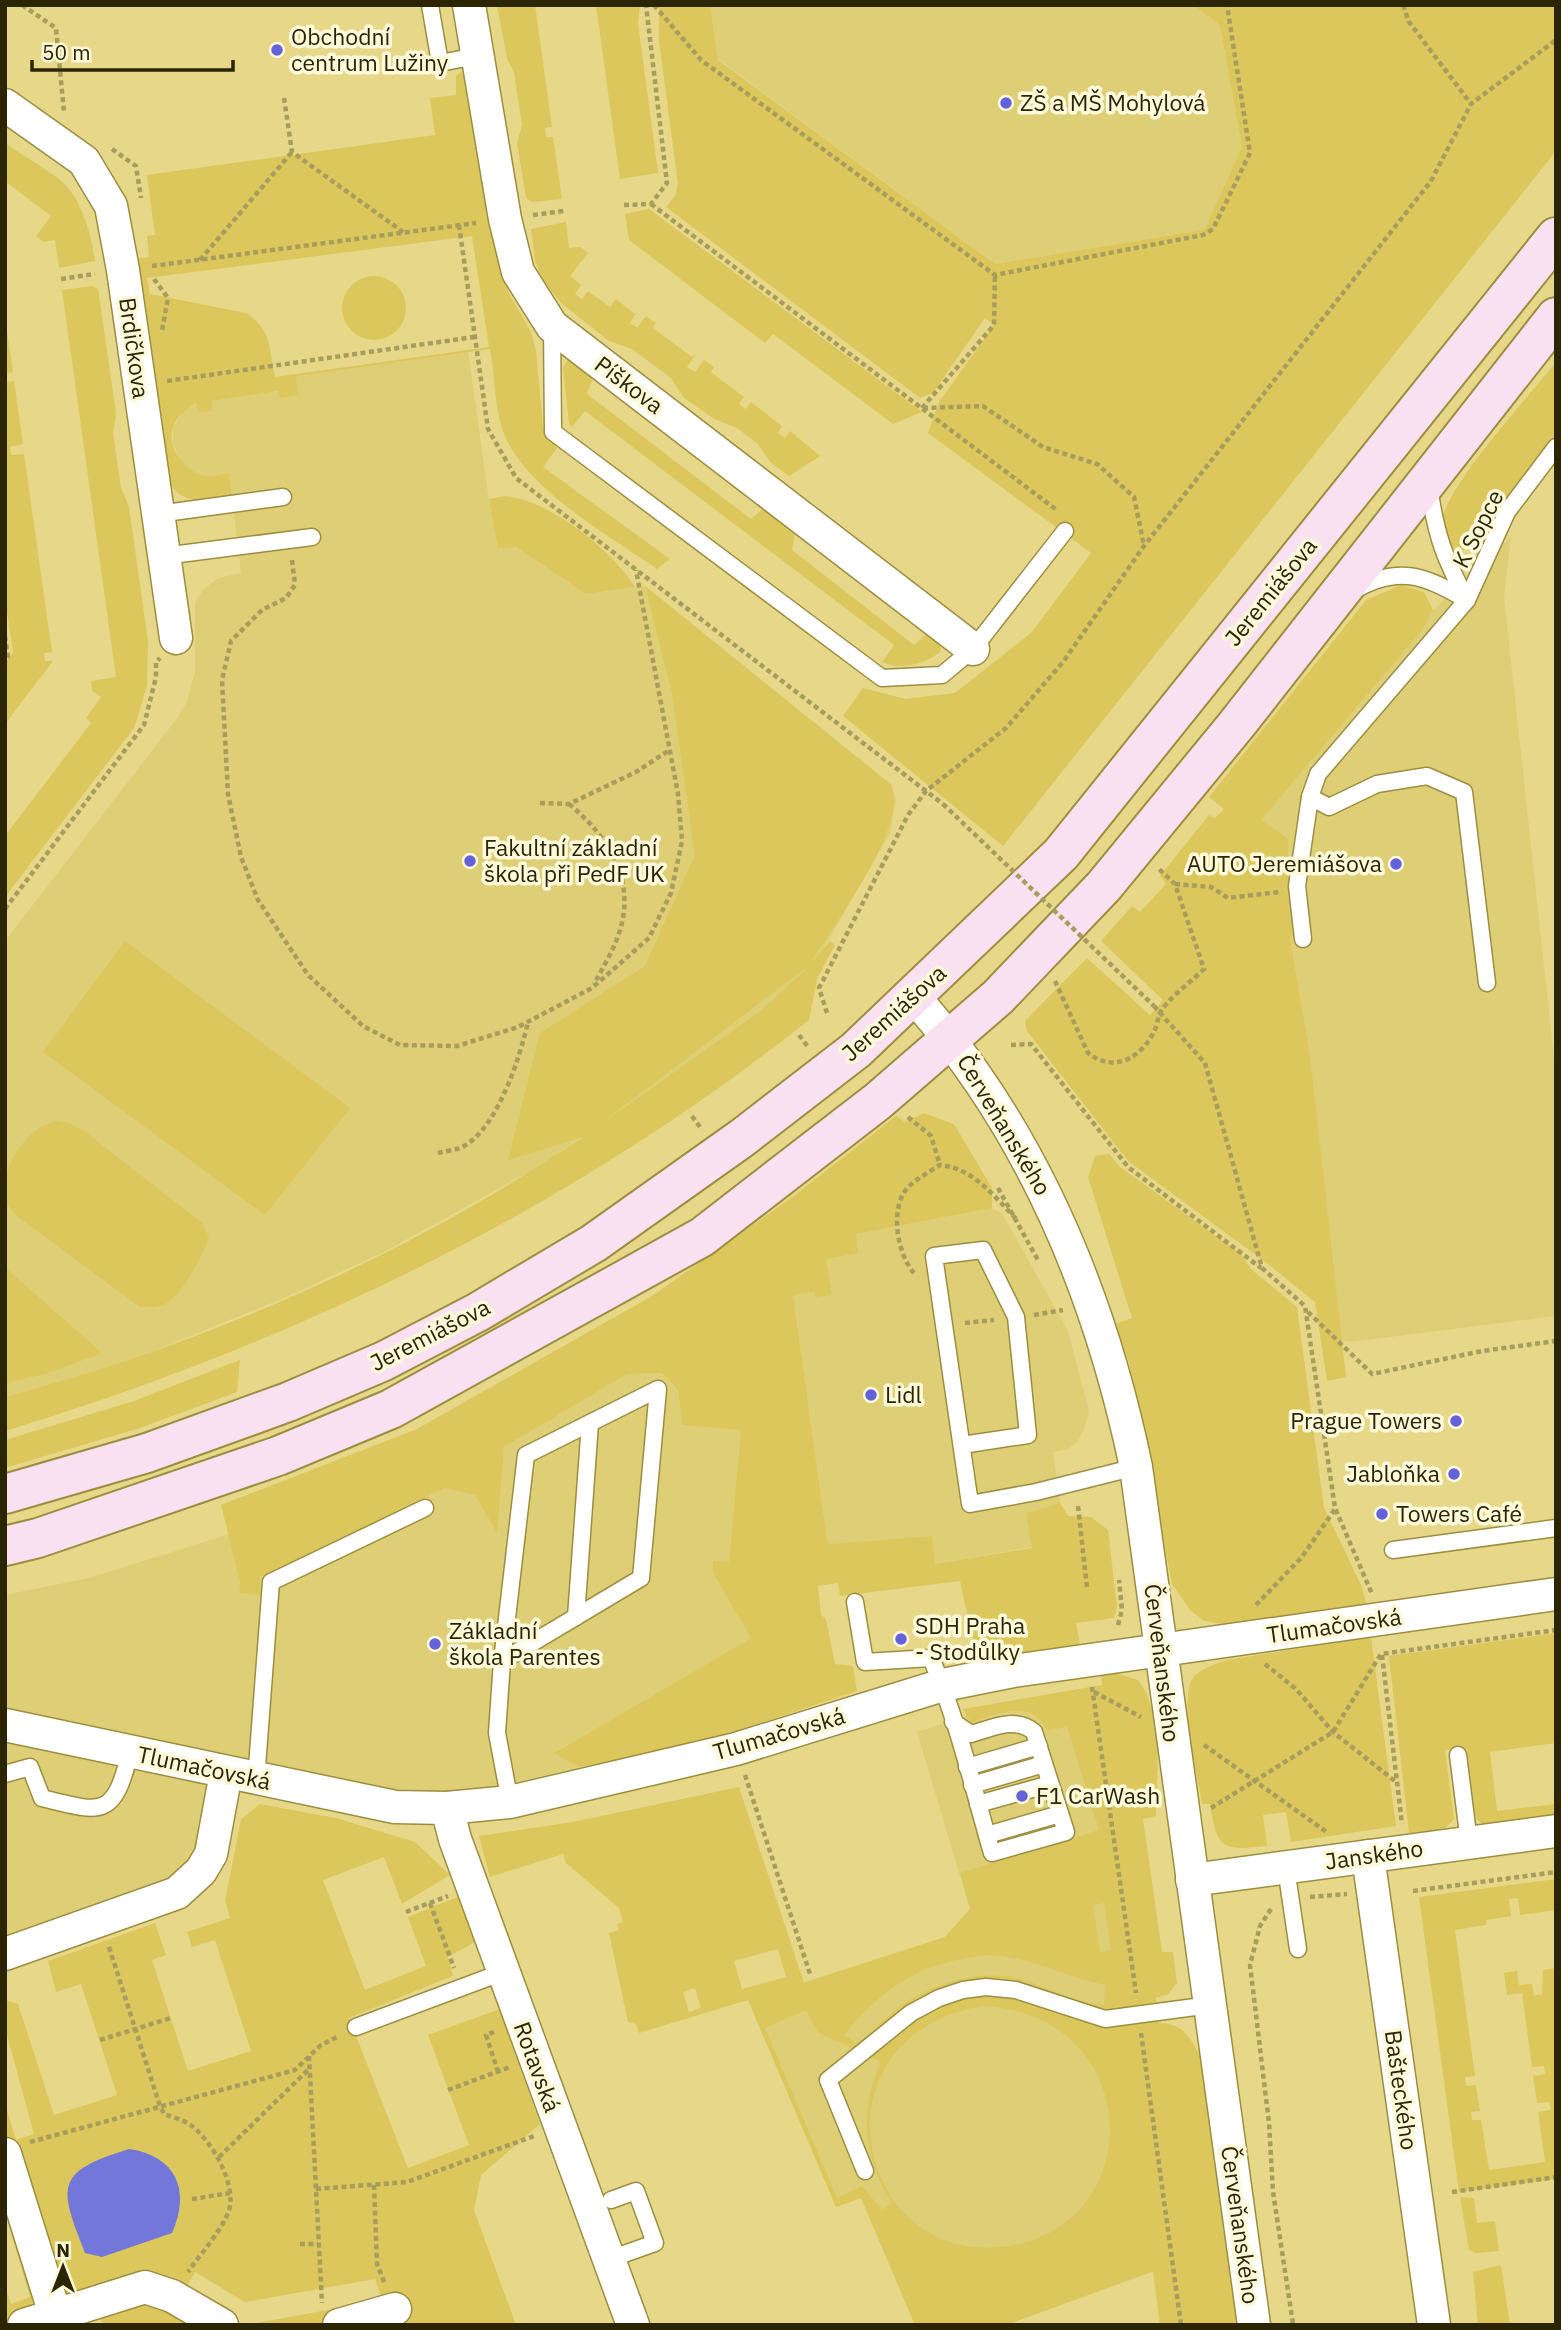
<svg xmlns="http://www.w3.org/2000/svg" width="1561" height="2330" font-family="'IBM Plex Sans',sans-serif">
	<rect width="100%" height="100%" fill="#e7d889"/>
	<g fill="#dece76">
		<path d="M710 5H1193L1220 25 1242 147 1204 230 995 264 718 59Z"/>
		<path d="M468 351 489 500 516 547 586 594 645 586 891 784 896 800 890 833 818 958 760 1011 543 1164 384 1252 284 1298 158 1349 79 1377 5 1397V941L175 721 187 702 195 672V603L203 590 218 578 241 573 229 474 208 477 192 471 180 460 173 444V427L183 413 197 403 198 412 213 410 212 401 279 391 297 395 295 376Z"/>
		<path d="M1511 537 1504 597 1556 1076V1316L1350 1342 1341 1340 1310 1055 1290 936 1294 934 1288 887 1261 820 1423 629 1433 610Z"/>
		<path d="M992 1208 1002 1213 1068 1331 1089 1411 1085 1427 1077 1442 1068 1449 1053 1452 1060 1503 1027 1513 1032 1547 935 1564 931 1536 830 1544 827 1539 793 1294 815 1292 826 1258 856 1234Z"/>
		<path d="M660 1373 678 1390 682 1425 741 1430 729 1563 713 1562V1573L751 1638 555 1752 579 1767 495 1787 449 1793 363 1789 216 1760 196 1852 183 1873 5 1936V1595L89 1578 230 1534 240 1582 239 1593 261 1594 260 1578 445 1488 475 1495 496 1531 504 1447 627 1374Z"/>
		<path d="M1017 1709 1042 1719 1049 1731 1067 1727 1108 1856 1164 2268 1006 2325H915L861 2198 836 2207 748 2000 945 1937 970 1909 917 1732 967 1716 971 1723Z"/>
	</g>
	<g fill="#dbc75b" fill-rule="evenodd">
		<path d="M497 5H535L552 127 545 128 546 137H553L562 199 532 202 526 198 517 143 522 125 514 72 507 59Z"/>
		<path d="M596 5H640L638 23 658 173 620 179Z"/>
		<path d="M659 5H710L718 60 995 264 1204 230 1242 147 1220 25 1193 5H1556V151L1003 846 843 716 863 688 905 699 955 693 1031 633 1091 553 928 433 939 402 994 325 985 318 933 393 920 398 666 207 675 196 678 184 659 41Z"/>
		<path d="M461 72 472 80 501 264 508 292 531 332 536 350 543 427 557 448 543 467 670 559 657 569C607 534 520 486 502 428 494 403 495 374 490 349L296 376 298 395 279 398 278 391 212 401 213 411 198 412 196 403C188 409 176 417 173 427 166 448 186 473 207 476 213 477 222 474 229 473L232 496C194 503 181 505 161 471L131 260 149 257 147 236 155 235 147 175 435 135 430 98 456 95V76ZM472 236 489 347 275 377C269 350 272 329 246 313L150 294 147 278Z"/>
		<path d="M5 143C22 155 40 165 56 177 81 194 91 233 95 261L59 268 55 240 44 242 36 236 51 216 5 181Z"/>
		<path d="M649 209 660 217 922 412 893 424 773 334 765 343 629 240 625 214Z"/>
		<path d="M566 222 569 248 580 247 588 253 570 276 581 285 575 294 582 299 588 291 610 307 616 299 635 314 638 310 630 323 637 328 646 316 656 323 653 328 692 357 696 354 687 367 695 372 704 360 714 367 711 372 744 397 739 404 746 409 751 402 782 426 778 433 785 438 790 431 820 456 789 476 771 463 758 444 737 428 714 419 684 398 671 378 632 349 609 341 561 303 542 279 535 260 531 229Z"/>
		<circle cx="374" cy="308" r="32"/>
		<path d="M92 286 98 289 116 413 113 433 121 488 129 507 148 641 147 686 134 728 5 897V836L91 723 86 718 101 697 92 691 91 681 116 677 62 290Z"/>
		<path d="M5 318 13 372 5 373Z"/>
		<path d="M568 359 578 360 595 372 587 394 751 519 766 506 796 528 792 550 914 645 932 630 941 640 940 652C925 664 899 671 882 662L894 645 585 411 572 427 594 446 569 424 563 368Z"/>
		<path d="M1556 362V438L1509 499 1497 498C1489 518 1482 557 1454 549 1445 539 1439 528 1443 515 1459 471 1525 401 1556 362Z"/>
		<path d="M14 381 23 444 10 447 11 455 24 454 52 652 44 653 45 661H53L5 724V664L13 652 5 599V382Z"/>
		<path d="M505 496C549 500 612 550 635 587L586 594 516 547 498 548 489 499Z"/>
		<path d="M1401 585 1424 592 1433 610 1423 629 1261 820 1288 839V887L1294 934 1290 937 1310 1055 1346 1377 1327 1381 1315 1302 1268 1264 1128 1161 1027 1031 1025 1021 1087 958 1150 1015 1163 1000 1101 941 1132 906 1140 912 1166 884 1160 876 1209 815 1215 818 1224 809 1209 797 1366 600Z"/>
		<path d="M645 586 891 785C910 825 832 926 811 963L830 941 835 945 817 979 809 1020C570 1210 297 1342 5 1431V1397C208 1343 409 1255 583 1137L508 1160 540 1033 645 966 695 855 672 693ZM805 970 760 1011 599 1125 804 969Z"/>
		<path d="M125 941 350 1108 265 1215 43 1052Z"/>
		<path d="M924 1113 954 1124 992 1188V1208L856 1234 858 1253 826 1259 832 1295 815 1297 814 1292 793 1295 827 1539 830 1544 932 1536 935 1564 1032 1548 1026 1513 1060 1503 1068 1516 1091 1517 1108 1530 1117 1607 1114 1618 1076 1623 1080 1644 977 1659 960 1581 840 1596 838 1583 818 1586 821 1615 826 1619 835 1664 853 1666 857 1691 703 1742 579 1767 554 1753 751 1638 713 1573V1561L729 1562 741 1430 682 1425 678 1390 661 1373 627 1374 504 1447 497 1533 475 1495 445 1488 260 1577 261 1595 239 1593 240 1582 221 1505 417 1429 652 1296 794 1196 896 1116 905 1122Z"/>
		<path d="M56 1121 69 1123 84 1131 202 1223 209 1237C204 1254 182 1294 167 1303 158 1308 150 1307 140 1307L18 1217C14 1212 7 1205 5 1199 0 1166 27 1128 56 1121Z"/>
		<path d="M1109 1154 1120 1167 1241 1254 1251 1269 1297 1307 1324 1508 1362 1587 1366 1604 1223 1624 1204 1621 1190 1610 1172 1584 1129 1362 1114 1324 1132 1318 1088 1177 1095 1156Z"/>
		<path d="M5 1267 8 1270 102 1353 45 1374 5 1383Z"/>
		<path d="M240 1360 237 1392 140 1428 5 1468V1440L134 1401Z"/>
		<path d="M1556 1633V1743L1490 1752 1497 1811 1556 1804V1815L1484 1825 1476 1819 1474 1810 1467 1749 1445 1750 1454 1819 1443 1831 1409 1833 1389 1656Z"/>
		<path d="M1371 1637 1396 1826 1291 1842 1286 1812 1263 1815 1267 1846C1222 1851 1217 1849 1210 1804H1202C1198 1776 1178 1700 1193 1678 1201 1668 1216 1664 1227 1660Z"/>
		<path d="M1115 1673 1138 1680C1164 1712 1157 1777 1156 1816L1143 1819 1162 1952H1173L1177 1983 1168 1994 1156 1998 1159 2023C1182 2023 1189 2036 1200 2055L1237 2325H1160L1153 2271 1006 2325H915L861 2198 836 2207 748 2000 639 2033 636 2024 628 2022 609 1933 619 1930 617 1924 623 1922 619 1908 566 1863 563 1854 490 1877 479 1836 573 1822 739 1787 804 1983 945 1937 970 1909 960 1873 1099 1830 1067 1727 1048 1731C1030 1698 1000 1714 971 1723L963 1709 1102 1685 1101 1675ZM1104 1903 1111 1950 1100 1952 1093 1905ZM778 1949 786 1977 742 1989 734 1961ZM991 1955C1035 1958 1064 1977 1105 1985L1104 2005C1073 2004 1046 1985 1016 1978 974 1969 926 1986 894 2011 881 2022 871 2034 856 2043L844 2035C887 1983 924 1961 991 1955ZM695 1988 701 2008 689 2012 683 1992ZM983 2006C1146 2015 1149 2224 1009 2246 854 2270 806 2035 983 2006ZM806 2010 818 2032 881 2062C859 2110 863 2158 892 2203L882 2210 862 2186 837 2198 765 2028Z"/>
		<path d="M260 1804 336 1818 415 1842 450 1875 402 1904 384 1857 323 1880 365 1990 426 1966 408 1917 460 1896 477 1941 448 1957 453 1976 349 2018 408 2168 469 2145 428 2035 500 2009 540 2124 481 2175 474 2210 516 2325H246L382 2300 375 2279 245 2302 195 2272 184 2291 236 2325H103L99 2315 68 2325H5V2286L11 2304 30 2297 5 2213V2103L16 2140 34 2134 5 2028V2000L18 2004 54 2115 117 2095 81 1984 56 1992 48 1961 155 1923 166 1955 152 1960 188 2071 251 2051 215 1940 192 1947 187 1932 230 1918 225 1901 241 1819Z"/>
		<path d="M1556 1879V1910L1520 1915 1518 1898 1509 1899 1511 1916 1486 1920V1925L1455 1930 1475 2076 1465 2077 1466 2086 1476 2085 1480 2111 1471 2112 1472 2120H1481L1489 2170 1545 2162 1538 2112 1551 2110 1549 2102 1537 2103 1533 2076 1545 2074 1544 2066 1532 2067 1522 1993 1507 1995 1504 1973 1517 1971 1519 1985 1532 1984 1534 1996 1542 1994 1543 1970 1556 1968V2179L1459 2192 1419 1897Z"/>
		<path d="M1460 2197 1474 2198 1477 2223 1495 2221 1499 2251 1476 2253 1469 2250Z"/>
		<path d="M1501 2265 1510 2325H1478L1473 2272Z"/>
	</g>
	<path fill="#7277d9" d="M129 2149C176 2156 191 2190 172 2233L102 2257 85 2253C58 2185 55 2172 129 2149Z"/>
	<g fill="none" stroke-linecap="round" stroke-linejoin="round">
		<g stroke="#9c8e40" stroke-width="19">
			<g id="lane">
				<path d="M430 5 440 63 476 56"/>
				<path d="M552 326 553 432 882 678 942 675 973 649 1065 531"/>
				<path d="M1429 487C1436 535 1444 558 1467 600"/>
				<path d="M158 514 283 497"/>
				<path d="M164 556 312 537"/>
				<path d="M1353 591C1399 564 1425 576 1467 600"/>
				<path d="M1303 939 1297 886 1310 797"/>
				<path d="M1487 983 1464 792 1427 776 1377 784 1329 807 1310 797 1318 774 1467 600 1507 512 1556 447"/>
				<path d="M962 1445 1028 1435 1016 1317 983 1250 934 1256 970 1504 1036 1492 1136 1467"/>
				<path d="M1393 1550 1556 1528"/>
				<path d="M855 1602 865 1662 931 1658C958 1721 973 1788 992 1853L1066 1832 1034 1732C1016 1716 992 1728 971 1734L953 1722"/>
				<path d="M576 1617 590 1423"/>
				<path d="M502 1661 641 1578 658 1389 526 1455 502 1661 497 1733 510 1802"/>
				<path d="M1458 1755 1469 1842"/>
				<path d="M967 1767 1039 1746"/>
				<path d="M5 1774 30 1767 42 1798C102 1813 114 1819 130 1752"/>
				<path d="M256 1780 271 1582 425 1508"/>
				<path d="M972 1785 1044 1764"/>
				<path d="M978 1804 1050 1784"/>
				<path d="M987 1835 1060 1814"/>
				<path d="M1286 1868 1298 1949"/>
				<path d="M356 2027 503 1972"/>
				<path d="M865 2171 828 2080 911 2013 939 1998 963 1990 986 1987 1016 1990 1105 2019 1210 2005"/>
				<path d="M607 2260 655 2243 636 2191 611 2200"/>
			</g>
		</g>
		<g stroke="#9c8e40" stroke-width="35">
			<g id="street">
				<path d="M469 5 505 219 518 272 552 326 973 649"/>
				<path d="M5 105 84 161 111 206 123 270 176 638"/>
				<path d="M914 997C1033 1131 1100 1294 1136 1467L1254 2325"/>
				<path d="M5 1725 395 1807 447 1808 510 1802 736 1749 943 1685 1013 1671 1556 1594"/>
				<path d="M447 1808 455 1839 633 2325"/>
				<path d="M1368 1856 1434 2325"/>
				<path d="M1192 1880 1556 1831"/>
				<path d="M5 1954 177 1893 201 1871 211 1854 226 1773"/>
				<path d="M5 2154 55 2314"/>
				<path d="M24 2325 145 2287 172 2296 222 2325"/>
				<path d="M339 2325 395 2309"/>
			</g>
		</g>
		<g stroke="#9c8e40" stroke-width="42">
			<g id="secondary">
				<path d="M5 1494 147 1453 288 1402 384 1361 478 1312 594 1243 742 1138 856 1050 1061 854 1556 237"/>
				<path d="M5 1546 38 1538 278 1456 391 1409 702 1237 878 1101 998 997 1104 886 1237 724 1556 317"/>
			</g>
		</g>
		<g stroke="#a99d5d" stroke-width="4.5" stroke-dasharray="5 3.5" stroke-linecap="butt">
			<path d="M22 5 56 28 64 112"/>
			<path d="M654 5 701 60 995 275 1203 235 1213 229 1250 153 1227 5"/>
			<path d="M1403 5 1409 22 1471 104"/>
			<path d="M284 98 292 152 403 232"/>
			<path d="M112 149 136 166 141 198"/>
			<path d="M651 204 1058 511"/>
			<path d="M624 205 651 204 667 183 646 5"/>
			<path d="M533 215 564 211"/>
			<path d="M459 225 488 429 516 478 943 804"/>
			<path d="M200 260 292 152"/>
			<path d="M152 266 476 223"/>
			<path d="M61 279 95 274"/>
			<path d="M154 279 168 298 162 331"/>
			<path d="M167 381 474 337"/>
			<path d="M922 408 994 325 995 275"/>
			<path d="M923 408 983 406 1043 447 1097 464 1134 497 1144 546"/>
			<path d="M292 560 295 585 286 598 262 610 231 641 222 680 228 794 241 857 258 900 308 975 363 1026 400 1045 457 1046 518 1027 592 988 649 938 671 893 682 841 678 794 636 570"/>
			<path d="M5 636 8 657 5 662"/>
			<path d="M540 803 569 804 636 772 668 751"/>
			<path d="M569 804C609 837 638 882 618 936 612 953 602 969 594 984"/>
			<path d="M1175 884 1211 887 1228 898 1279 892"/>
			<path d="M5 909 144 725 156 677V662L160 658"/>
			<path d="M1055 981 1088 1053C1116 1075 1145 1055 1156 1027 1158 1022 1158 1015 1161 1011 1171 996 1191 982 1204 969L1175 884 1158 868"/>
			<path d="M1154 1006 1205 1063 1262 1268 1305 1306 1335 1508 1372 1594"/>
			<path d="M827 1013 819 988 908 815 926 791 1006 728 1063 662 1144 546 1431 181 1471 104 1556 40"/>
			<path d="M799 1035 808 1047"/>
			<path d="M1011 1045 1031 1044 1128 1167 1261 1268"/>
			<path d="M692 1116 702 1130"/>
			<path d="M908 1117 931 1136 940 1165"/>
			<path d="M438 1153C446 1151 457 1150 464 1146 498 1127 520 1057 528 1022"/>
			<path d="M998 1188 1039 1262"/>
			<path d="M914 1273C898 1255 890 1213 905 1191 912 1181 929 1172 940 1165 973 1168 995 1197 1017 1220"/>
			<path d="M1308 1312 1372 1374 1482 1351 1556 1341"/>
			<path d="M1034 1315 1063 1310"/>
			<path d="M965 1323 994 1320"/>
			<path d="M1078 1506 1087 1588"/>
			<path d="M1256 1605 1302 1557 1335 1509"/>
			<path d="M1118 1625 1122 1610 1119 1580"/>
			<path d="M1382 1655 1402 1824"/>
			<path d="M1265 1664 1296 1689 1333 1732 1396 1782"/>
			<path d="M1092 1687 1136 1993"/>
			<path d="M1094 1692 1141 1717"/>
			<path d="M1204 1745 1328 1833"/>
			<path d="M745 1775 810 1974"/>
			<path d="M1211 1808 1333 1732 1381 1654 1556 1630"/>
			<path d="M1413 1891 1556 1872"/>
			<path d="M1310 1897 1347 1894"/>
			<path d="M430 1903 454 1968"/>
			<path d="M1271 1909 1260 1926 1250 1965 1269 2123 1273 2192 1293 2324"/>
			<path d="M406 1912 448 1896"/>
			<path d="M109 1947 160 2106 164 2114C172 2117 181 2119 189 2124 211 2138 239 2187 228 2213 219 2234 201 2253 188 2272"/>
			<path d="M494 2032 486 2035 498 2072"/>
			<path d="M1141 2033 1181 2325"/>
			<path d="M100 2040 171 2018"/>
			<path d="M309 2056 322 2303"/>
			<path d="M448 2090 510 2067"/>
			<path d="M30 2142 295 2070 321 2045 339 2036"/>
			<path d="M219 2157 310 2068"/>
			<path d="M374 2185 377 2264 385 2284"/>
			<path d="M316 2189 407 2182 534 2136"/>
			<path d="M1452 2192 1556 2177"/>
			<path d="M192 2199 230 2193"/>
			<path d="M300 2244H318"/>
		</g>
		<use href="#lane" stroke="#fff" stroke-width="16"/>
		<use href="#street" stroke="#fff" stroke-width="32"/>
		<use href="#secondary" stroke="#f9e1f1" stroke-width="38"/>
		<path stroke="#a99d5d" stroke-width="4.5" stroke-dasharray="5 3.5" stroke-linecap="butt" d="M943 804 1154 1006"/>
	</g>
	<g fill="#6362db" stroke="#fef9da" stroke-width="2.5">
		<circle cx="277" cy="50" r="7"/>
		<circle cx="1006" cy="103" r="7"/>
		<circle cx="470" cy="861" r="7"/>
		<circle cx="1396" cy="864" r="7"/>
		<circle cx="871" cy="1395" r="7"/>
		<circle cx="1456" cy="1421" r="7"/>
		<circle cx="1454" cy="1474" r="7"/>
		<circle cx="1382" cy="1514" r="7"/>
		<circle cx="901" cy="1639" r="7"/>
		<circle cx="435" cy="1644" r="7"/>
		<circle cx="1022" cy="1796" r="7"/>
	</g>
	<g text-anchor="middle" stroke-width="7" stroke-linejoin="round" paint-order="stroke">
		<g font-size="23" fill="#2b2504" stroke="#fef9da" text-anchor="start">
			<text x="291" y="45">Obchodní<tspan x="291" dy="26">centrum Lužiny</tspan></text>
			<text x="1020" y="111">ZŠ a MŠ Mohylová</text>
			<text x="484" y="856">Fakultní základní<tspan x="484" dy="26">škola při PedF UK</tspan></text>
			<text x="1382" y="872" text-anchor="end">AUTO Jeremiášova</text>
			<text x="885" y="1403">Lidl</text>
			<text x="1442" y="1429" text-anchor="end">Prague Towers</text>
			<text x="1440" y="1482" text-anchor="end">Jabloňka</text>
			<text x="1396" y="1522">Towers Café</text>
			<text x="915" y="1634">SDH Praha<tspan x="915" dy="26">- Stodůlky</tspan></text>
			<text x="449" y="1639">Základní<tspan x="449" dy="26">škola Parentes</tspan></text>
			<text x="1036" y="1804">F1 CarWash</text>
		</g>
		<g font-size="23" fill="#2b2504" stroke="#fef9da">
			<text transform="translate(134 348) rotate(82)" y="8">Brdičkova</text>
			<text transform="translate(629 385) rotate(37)" y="8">Píškova</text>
			<text transform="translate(1478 529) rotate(-63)" y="8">K Sopce</text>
			<text transform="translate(1271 592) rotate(-51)" y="8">Jeremiášova</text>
			<text transform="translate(894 1013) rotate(-42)" y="8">Jeremiášova</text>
			<text transform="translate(1004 1125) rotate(59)" y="8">Červeňanského</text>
			<text transform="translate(430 1335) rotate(-27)" y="8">Jeremiášova</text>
			<text transform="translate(1334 1626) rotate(-8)" y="8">Tlumačovská</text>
			<text transform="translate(1162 1663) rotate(83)" y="8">Červeňanského</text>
			<text transform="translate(779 1734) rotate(-16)" y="8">Tlumačovská</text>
			<text transform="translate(204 1768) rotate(12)" y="8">Tlumačovská</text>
			<text transform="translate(1374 1855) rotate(-8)" y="8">Janského</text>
			<text transform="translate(537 2067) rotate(70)" y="8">Rotavská</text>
			<text transform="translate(1401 2090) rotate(82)" y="8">Bašteckého</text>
			<text transform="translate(1240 2225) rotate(82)" y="8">Červeňanského</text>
		</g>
	</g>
	<rect width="1561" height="2330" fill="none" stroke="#2b2504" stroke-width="14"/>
	<g transform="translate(63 2267)" stroke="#fef9da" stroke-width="5" paint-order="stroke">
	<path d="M0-5L12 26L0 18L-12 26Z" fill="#2b2504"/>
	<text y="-10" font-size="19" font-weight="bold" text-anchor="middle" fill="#2b2504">N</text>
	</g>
	<path d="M32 60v10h201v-10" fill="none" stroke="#2b2504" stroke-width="3.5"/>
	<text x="42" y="60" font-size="21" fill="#2b2504" stroke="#fef9da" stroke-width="5" paint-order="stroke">50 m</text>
</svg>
